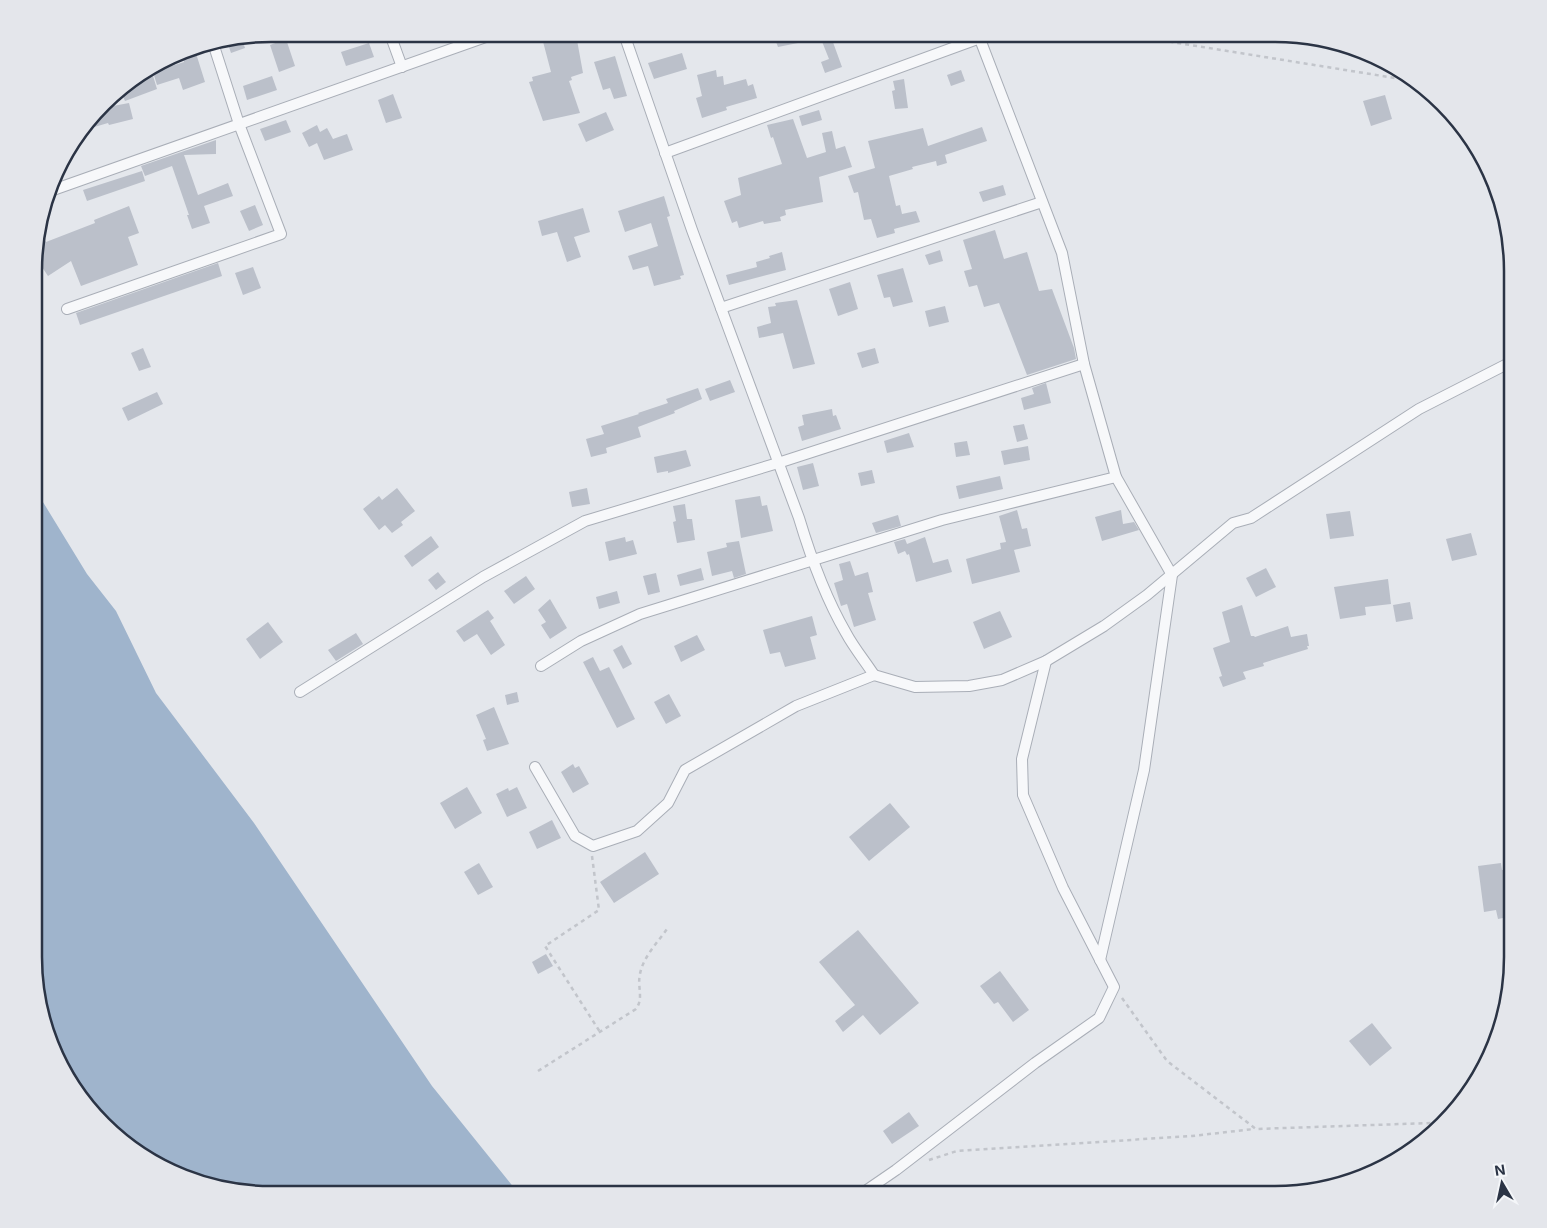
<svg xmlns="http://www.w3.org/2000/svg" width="1547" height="1228" font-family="Inter,sans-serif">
	<rect width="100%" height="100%" fill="#e4e7ec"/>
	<path fill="#9fb4cc" d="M35 489 87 574 116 611 156 693 254 823 432 1086 519 1194H256L180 1176 114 1135 58 1062 34 973Z"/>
	<g fill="#bbc0ca">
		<path d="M541 34H569L570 41 577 40 583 73 571 77 572 80 569 81 580 113 543 121 529 82 533 81 532 77 551 72Z"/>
		<path d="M773 34H817L818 39 778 47Z"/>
		<path d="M819 34H830L842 67 825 73 821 62 829 59Z"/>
		<path d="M242 39 245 48 231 53 227 41Z"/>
		<path d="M286 39 295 66 279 72 270 45Z"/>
		<path d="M369 43 374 57 346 66 341 52Z"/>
		<path d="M194 47 205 82 183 90 179 78 157 85 153 72 184 62 182 54Z"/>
		<path d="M682 53 687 69 654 79 648 63Z"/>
		<path d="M615 56 627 96 614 99 610 88 603 90 594 62Z"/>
		<path d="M716 70 717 77 723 76 724 85 746 79 748 86 753 84 757 98 726 107 727 110 702 118 696 98 702 96 697 75Z"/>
		<path d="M961 70 965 81 951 86 947 75Z"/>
		<path d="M153 76 157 89 125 101 120 89Z"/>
		<path d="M272 76 277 90 247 100 243 86Z"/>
		<path d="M904 79 908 108 895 109 892 91 895 90 893 81Z"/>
		<path d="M393 94 402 118 386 123 378 100Z"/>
		<path d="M1385 95 1392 119 1371 126 1363 101Z"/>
		<path d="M129 103 133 119 109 125 108 123 84 130 102 108Z"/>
		<path d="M819 110 822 120 802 126 799 116Z"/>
		<path d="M606 112 614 130 586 142 578 124Z"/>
		<path d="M793 119 807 158 826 152 822 133 832 131 836 149 845 146 852 167 819 177 823 202 785 210 786 215 780 217 781 221 764 224 763 221 739 228 737 221 732 223 724 201 741 195 738 178 782 164 773 137 771 138 767 125Z"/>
		<path d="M286 120 291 132 265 141 260 129Z"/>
		<path d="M317 125 320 132 327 128 333 139 347 134 353 150 324 160 317 143 309 147 302 133Z"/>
		<path d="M982 127 987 141 945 155 947 163 937 166 936 161 912 167 913 169 889 176 896 206 900 205 902 214 916 211 920 222 894 229 895 233 877 238 871 219 864 220 858 192 854 193 848 176 875 168 868 141 923 128 928 146Z"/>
		<path d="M216 140V154L184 155 198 195 228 183 233 196 204 206 210 223 192 229 187 215H189L172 166 145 176 141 166Z"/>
		<path d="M142 171 145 181 87 201 83 190Z"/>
		<path d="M1003 185 1006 195 983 202 979 192Z"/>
		<path d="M664 196 670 216 667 217 684 275 680 276 681 279 654 286 648 266 633 270 628 256 658 246 651 223 625 232 618 211Z"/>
		<path d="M255 205 263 225 249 231 240 211Z"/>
		<path d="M129 206 139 233 128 237 138 265 81 286 71 261 48 276 36 258V247L46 241V242L95 223 94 220Z"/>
		<path d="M583 208 590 232 574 237 581 257 567 262 557 232 542 236 538 221Z"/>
		<path d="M995 230 1004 259 1027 252 1039 291 1052 289 1074 348 1076 359 1027 375 999 303 984 307 977 285 969 287 964 271 972 269 963 240Z"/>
		<path d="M940 250 943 261 929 265 925 255Z"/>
		<path d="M782 252 786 270 729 285 726 275 757 267 756 262 770 258 769 256Z"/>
		<path d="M218 263 222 276 80 325 76 313Z"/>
		<path d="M253 267 261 288 243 295 235 273Z"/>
		<path d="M903 268 913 302 893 307 890 297 884 298 877 275Z"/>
		<path d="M850 282 858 309 838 316 829 289Z"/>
		<path d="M797 300 815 364 793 369 783 333 759 338 757 327 771 323 768 307 776 306 775 303Z"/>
		<path d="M945 306 949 322 929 327 925 311Z"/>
		<path d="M143 348 151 367 139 371 131 353Z"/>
		<path d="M875 348 879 363 862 368 857 353Z"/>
		<path d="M730 380 735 392 710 401 705 389Z"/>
		<path d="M1046 383 1051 403 1024 410 1021 398 1034 394 1032 388Z"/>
		<path d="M698 388 702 399 674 411 675 413 638 427 641 437 606 448 607 453 591 457 586 439 604 434 601 426 639 414 638 413 668 403 666 399Z"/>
		<path d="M157 392 163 404 128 421 122 408Z"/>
		<path d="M832 409 833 416 836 415 841 429 802 441 798 427 804 425 802 415Z"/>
		<path d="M1024 424 1028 439 1017 442 1013 426Z"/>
		<path d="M909 433 914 447 887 453 884 441Z"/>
		<path d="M967 441 970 455 956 457 954 443Z"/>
		<path d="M1028 446 1030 460 1004 465 1001 451Z"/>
		<path d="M686 450 691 466 668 473V471L657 473 654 457Z"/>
		<path d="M813 463 819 486 803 490 797 467Z"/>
		<path d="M872 470 875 483 861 486 858 473Z"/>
		<path d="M1000 476 1003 489 959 499 956 486Z"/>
		<path d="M397 488 415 511 401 522 403 525 392 533 385 525 379 530 363 509 379 496 382 500Z"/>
		<path d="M587 488 590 504 572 507 569 492Z"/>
		<path d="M760 496 762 506 767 505 773 531 741 538 735 500Z"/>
		<path d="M685 504 687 519H692L695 540 677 543 673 522 676 521 673 506Z"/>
		<path d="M1017 510 1022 529 1027 528 1031 546 1014 550 1020 572 972 584 966 559 1001 549 1000 543 1006 542 999 516Z"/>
		<path d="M1121 510 1123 524 1134 522 1139 530 1102 541 1095 517Z"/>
		<path d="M1350 511 1354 536 1330 539 1326 514Z"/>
		<path d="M898 515 901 526 876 533 872 523Z"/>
		<path d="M1471 533 1477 555 1452 561 1446 539Z"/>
		<path d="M431 536 439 547 412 567 404 556Z"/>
		<path d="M625 537 626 542 633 540 637 554 609 561 605 542Z"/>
		<path d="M925 537 933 563 948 559 952 572 916 582 909 554 907 555 905 551 898 554 894 542 905 539 907 544Z"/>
		<path d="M739 541 746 574 734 578 732 571 712 576 707 552 727 547 726 543Z"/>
		<path d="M850 561 855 576 868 572 873 592 868 593 876 620 854 627 847 604 841 606 834 583 843 580 839 564Z"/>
		<path d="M701 568 704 580 680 586 677 575Z"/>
		<path d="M1266 568 1276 587 1256 597 1246 578Z"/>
		<path d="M438 572 446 582 436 590 428 580Z"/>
		<path d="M656 573 660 592 648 595 643 576Z"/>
		<path d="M526 576 535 589 514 604 504 591Z"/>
		<path d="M1388 579 1391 604 1365 607 1366 615 1340 619 1334 587Z"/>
		<path d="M617 591 620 603 599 609 596 597Z"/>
		<path d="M550 599 567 628 550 639 541 625 546 622 538 610Z"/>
		<path d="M1410 602 1413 619 1396 622 1393 605Z"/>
		<path d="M1242 605 1251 636H1254L1255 637 1288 626 1291 637 1307 634 1309 646H1307L1308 649 1263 663 1264 666 1243 672 1246 679 1223 687 1219 677 1222 676 1213 648 1230 642 1222 612Z"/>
		<path d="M488 610 494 618 490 621 492 624 505 645 491 655 477 634 464 642 456 631Z"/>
		<path d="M1000 611 1012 637 984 649 973 622Z"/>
		<path d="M812 616 817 635 810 637 816 659 785 667 780 652 770 654 763 630Z"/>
		<path d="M268 622 283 642 260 659 246 639Z"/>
		<path d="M356 633 363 644 336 661 328 650Z"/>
		<path d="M697 635 705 650 681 662 674 646Z"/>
		<path d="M622 645 632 664 623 669 613 650Z"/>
		<path d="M593 657 600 671 609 667 635 719 617 728 583 662Z"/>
		<path d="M517 692 519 702 507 705 505 695Z"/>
		<path d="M669 694 681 716 666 724 654 702Z"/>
		<path d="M494 707 509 744 487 751 483 740 486 739 476 715Z"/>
		<path d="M573 764 575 768 579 766 589 784 573 793 561 772Z"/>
		<path d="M467 787 482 813 455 829 440 803Z"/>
		<path d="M517 787 527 808 507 817 496 794 508 788 509 791Z"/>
		<path d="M890 803 910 827 869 861 849 837Z"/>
		<path d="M552 820 561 838 537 849 529 832Z"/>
		<path d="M645 852 659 874 614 903 600 882Z"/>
		<path d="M479 863 493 887 478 895 464 872Z"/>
		<path d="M1501 863 1502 870 1513 869V916L1498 919 1496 910 1484 912 1478 866Z"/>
		<path d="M858 930 919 1003 880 1035 863 1015 843 1032 835 1021 855 1005 819 962Z"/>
		<path d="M546 954 553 966 538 974 532 962Z"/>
		<path d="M1000 971 1029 1010 1013 1022 998 1002 994 1004 980 986Z"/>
		<path d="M1372 1023 1392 1048 1370 1066 1349 1041Z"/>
		<path d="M909 1112 919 1126 892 1144 883 1131Z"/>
	</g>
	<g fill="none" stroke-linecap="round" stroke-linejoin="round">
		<g stroke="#a9aeb7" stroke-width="12">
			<g id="street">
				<path d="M390 34 402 67"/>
				<path d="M624 34 692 230 799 518C811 558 825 597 846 633 854 648 865 661 874 675"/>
				<path d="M978 34 1062 253 1084 364 1116 477 1172 575 1144 770 1100 960"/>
				<path d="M665 153 980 38"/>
				<path d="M53 190 494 34"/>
				<path d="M721 308 1042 202"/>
				<path d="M67 309 281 234 239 124 213 43"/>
				<path d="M541 666 581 641 640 614 942 520 1116 477"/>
				<path d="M300 692 483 577 585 521 778 463 1084 364"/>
				<path d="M535 767 575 836 593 846 637 831 668 803 685 770 796 706 874 675 915 687 969 686 1002 680 1046 661 1104 626 1147 595 1233 523 1251 518 1419 409 1513 361"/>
				<path d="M861 1194 896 1170 1035 1063 1099 1018 1114 987 1063 888 1023 795 1022 759 1046 661"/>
			</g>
		</g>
		<g stroke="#c2c5cb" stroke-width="2.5" stroke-dasharray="4 4" stroke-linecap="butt">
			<path d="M1122 34 1395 78 1404 75"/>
			<path d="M592 856 599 910 545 946 600 1032"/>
			<path d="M1122 998 1167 1061 1256 1129 1431 1123 1435 1128"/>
			<path d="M538 1071 636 1009C644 998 637 987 640 974 643 957 658 942 667 929"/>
			<path d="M929 1160 957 1151 1192 1136 1254 1129"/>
		</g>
		<use href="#street" stroke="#f7f8fa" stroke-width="10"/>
	</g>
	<path d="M0 0H1547V1228H0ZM271 42H1275A229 229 0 0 1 1504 271V957A229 229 0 0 1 1275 1186H271A229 229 0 0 1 42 957V271A229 229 0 0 1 271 42Z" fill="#e4e6eb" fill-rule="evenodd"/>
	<path fill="none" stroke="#2b3445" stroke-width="2.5" d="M271 42H1275A229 229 0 0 1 1504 271V957A229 229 0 0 1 1275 1186H271A229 229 0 0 1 42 957V271A229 229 0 0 1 271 42Z"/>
	<g transform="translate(1502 1183) rotate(351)" stroke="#f4f6f9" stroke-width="4" paint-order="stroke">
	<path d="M0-4L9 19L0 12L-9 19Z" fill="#2b3445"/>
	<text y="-8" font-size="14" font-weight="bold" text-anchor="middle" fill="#2b3445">N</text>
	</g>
</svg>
